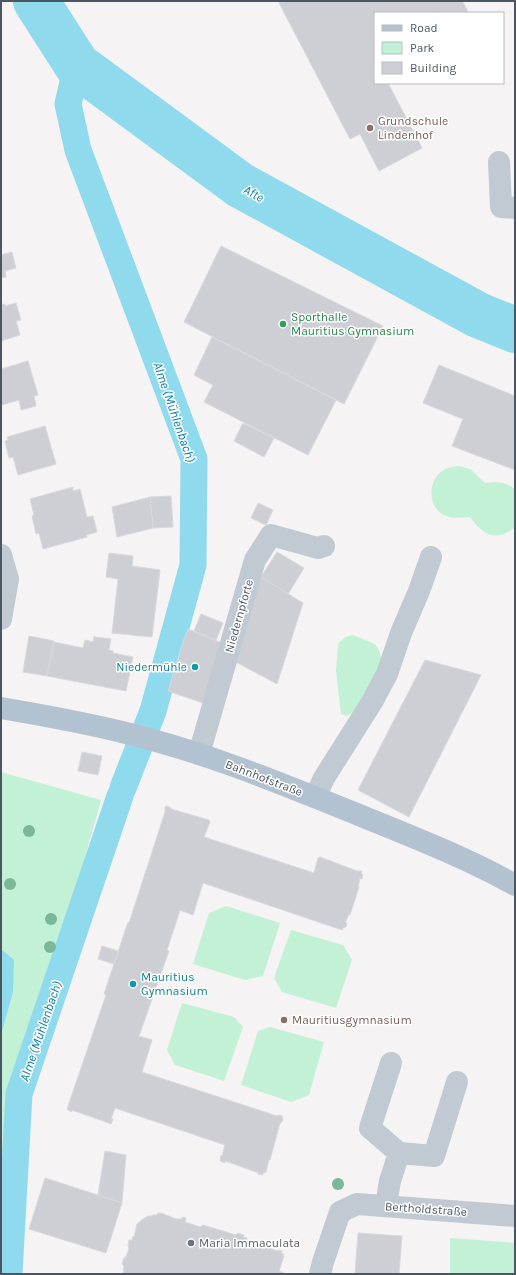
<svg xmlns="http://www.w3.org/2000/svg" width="516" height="1275" font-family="Karla,sans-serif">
	<rect width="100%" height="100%" fill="#f5f3f3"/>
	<g fill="#c3f1d5">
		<path d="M458 466 470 469 485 483C496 482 507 481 515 490V527C496 543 483 535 470 517 461 518 451 519 442 514 426 503 429 478 445 469 449 467 454 467 458 466Z"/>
		<path d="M353 635 375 644 380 652 382 663 355 711 347 716 341 714 336 671 338 644 345 637Z"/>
		<path d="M1 772 101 800 1 1158Z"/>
		<path d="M226 906 280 923 263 976 245 980 193 964 209 913Z"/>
		<path d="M291 930 343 945 352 960 336 1008 282 992 274 978Z"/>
		<path d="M182 1003 234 1017 243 1027 224 1081 175 1065 167 1050Z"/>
		<path d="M270 1027 324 1042 309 1095 291 1102 241 1085 258 1031Z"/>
		<path d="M450 1238 515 1243V1274H450Z"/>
	</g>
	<path fill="#90daee" d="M1 949 14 960 13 992 1 1035Z"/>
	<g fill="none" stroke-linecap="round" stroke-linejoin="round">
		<g stroke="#90daee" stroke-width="27">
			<path d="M77 65 68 104 78 150 194 459 193 565 153 711 123 788"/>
			<path d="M9 1274 19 1094 120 796"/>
		</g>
		<path stroke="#90daee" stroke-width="46" d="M36 1 77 65 240 185 478 315 515 330"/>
	</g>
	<g fill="#cdcfd5" stroke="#d7d9de">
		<path d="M278 1H462L469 13H375V83H388L422 148 379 171 360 134 350 139Z"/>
		<path d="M221 246 383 326 344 404 184 322Z"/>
		<path d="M12 252 16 268 5 271 6 277 1 278V255Z"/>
		<path d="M16 303 21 320 16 321 20 335 1 341V305L5 304V306Z"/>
		<path d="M212 337 336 400 308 455 204 402 213 385 194 375Z"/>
		<path d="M28 361 38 395 34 396 36 406 21 410 19 400 1 405V369Z"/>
		<path d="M439 365 515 396V470L452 446 463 419 423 403Z"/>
		<path d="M243 423 274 438 264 457 234 441Z"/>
		<path d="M45 426 56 464 18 475 13 457 9 458 5 441 8 440 7 437Z"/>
		<path d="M73 487V491L80 489 87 517 93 516 97 532 86 535 87 537 43 549 39 533 36 534 32 516 34 515 30 499Z"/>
		<path d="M171 496 173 527 153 528 150 497Z"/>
		<path d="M150 497 153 528 117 537 112 507Z"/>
		<path d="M258 503 273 510 266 525 251 518Z"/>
		<path d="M277 552 304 568 288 594 261 577Z"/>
		<path d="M109 553 133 556 132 566 160 570 152 637 112 633 118 579 106 577Z"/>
		<path d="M261 577 303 603 277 684 234 661Z"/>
		<path d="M201 614 223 623 216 640 194 631Z"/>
		<path d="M188 629 222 643 203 703 168 691 184 639Z"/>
		<path d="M29 636 54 641 47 676 23 672Z"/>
		<path d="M94 636 95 637 111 639 109 650 113 651V653L133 657 126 691 47 676 54 642 83 648 85 640 93 642Z"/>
		<path d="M425 660 481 675 409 817 358 790Z"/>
		<path d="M82 752 102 756 98 775 78 771Z"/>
		<path d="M167 806 171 808V809L209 820 210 822 204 837 314 873 318 858 320 857 357 871H362L361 873 363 875 362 879 360 878 358 887H359L350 915 349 914 345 923H347L346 927 343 928 342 930 203 883 193 915 180 910 167 950 169 951 139 1036 152 1040 142 1072 277 1116 278 1115 282 1116 283 1120 281 1123H280L270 1160 269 1159 266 1172 263 1173V1175L258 1174 259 1173 225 1161V1163L220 1161 221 1155 222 1156 225 1145 115 1108 111 1119H113L111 1124 106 1122 72 1110V1112L68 1110 67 1109 106 995 104 994 128 922 129 923 165 812V807Z"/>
		<path d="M102 946 118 951 114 964 98 959Z"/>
		<path d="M105 1151 126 1155 122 1203 98 1195Z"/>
		<path d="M45 1178 122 1203 106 1253 29 1229Z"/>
		<path d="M158 1213H161L176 1219H182V1217L186 1218 185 1222 200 1227 203 1225 236 1235 238 1233 244 1235 243 1237 247 1238 246 1240 249 1242 260 1245H261L277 1251 278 1250 282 1251 281 1253 284 1254 283 1256H284L279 1271 284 1273V1274H123L124 1266 122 1264 124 1258 125 1259V1256L126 1257 129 1249 128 1245 129 1240H132L133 1236 134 1237 137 1224 143 1219 148 1216H152V1215H157Z"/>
		<path d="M358 1233 402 1236 399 1274H355Z"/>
	</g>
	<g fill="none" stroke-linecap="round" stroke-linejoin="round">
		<g stroke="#c1cad2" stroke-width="22">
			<path d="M499 162 501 207 515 208"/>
			<path d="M1 555 8 579 1 619"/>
			<path d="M199 754 255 560 271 535 318 548 324 546"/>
			<path d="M315 797 324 778 372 702 387 674 401 633 419 591 431 557"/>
			<path d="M399 1153 434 1156 457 1082"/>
			<path d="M386 1205 390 1181 399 1153 370 1128 391 1063"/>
			<path d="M320 1274 323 1262 340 1212 357 1204 515 1216"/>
		</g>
		<path stroke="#b3c2d1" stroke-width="22" d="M1 708C42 715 82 722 122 732 206 752 285 785 364 817 415 838 467 858 515 885"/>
	</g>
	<g fill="#7bb799">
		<circle cx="29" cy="831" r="6"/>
		<circle cx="10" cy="884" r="6"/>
		<circle cx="51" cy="919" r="6"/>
		<circle cx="50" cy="947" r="6"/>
		<circle cx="338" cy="1184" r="6"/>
	</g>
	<g fill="#8d6e63" stroke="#fff" stroke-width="1.5">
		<circle cx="370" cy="128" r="4"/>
		<circle cx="284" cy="1020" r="4"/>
	</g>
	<circle fill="#2e9e5b" stroke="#fff" stroke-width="1.5" cx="283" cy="324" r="4"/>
	<g fill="#0f9aa8" stroke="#fff" stroke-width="1.5">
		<circle cx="195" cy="667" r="4"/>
		<circle cx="133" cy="984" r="4"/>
	</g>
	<circle fill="#6b7280" stroke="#fff" stroke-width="1.5" cx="191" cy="1243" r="4"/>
	<g text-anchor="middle" stroke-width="3" stroke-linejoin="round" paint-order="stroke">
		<g font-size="12" fill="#785e54" stroke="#fff" text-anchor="start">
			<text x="378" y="125">Grundschule<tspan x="378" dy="14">Lindenhof</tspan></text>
			<text x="292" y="1024">Mauritiusgymnasium</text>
		</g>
		<g font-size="12" fill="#27864d" stroke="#fff" text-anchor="start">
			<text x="291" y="321">Sporthalle<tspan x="291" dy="14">Mauritius Gymnasium</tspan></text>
		</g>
		<g font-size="12" fill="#4a5661" stroke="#fff">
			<text transform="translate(239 616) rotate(-74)" y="4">Niedernpforte</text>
			<text transform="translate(264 778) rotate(21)" y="4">Bahnhofstraße</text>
			<text transform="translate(426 1209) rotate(4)" y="4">Bertholdstraße</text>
		</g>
		<g font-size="12" fill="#0d838f" stroke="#fff" text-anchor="end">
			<text x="187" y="671">Niedermühle</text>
			<text x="141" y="981" text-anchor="start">Mauritius<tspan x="141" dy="14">Gymnasium</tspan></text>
		</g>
		<g font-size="12" fill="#5b616d" stroke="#fff" text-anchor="start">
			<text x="199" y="1247">Maria Immaculata</text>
		</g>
		<g font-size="13" font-style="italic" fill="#0c7c9b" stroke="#fff">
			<text transform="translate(254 193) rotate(29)" y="5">Afte</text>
			<text transform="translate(175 412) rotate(71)" y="5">Alme (Mühlenbach)</text>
			<text transform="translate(40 1031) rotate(-71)" y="5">Alme (Mühlenbach)</text>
		</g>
	</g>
	<rect width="516" height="1275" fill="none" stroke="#4a5661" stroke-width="4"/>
	<rect x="374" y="12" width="130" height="72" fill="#ffffff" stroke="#b7bbc0"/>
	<rect x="382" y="25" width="20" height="6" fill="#b3c2d1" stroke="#b7bbc0"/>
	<text x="410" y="32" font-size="12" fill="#4a5661">Road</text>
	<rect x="382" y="42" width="20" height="12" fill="#c3f1d5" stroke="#b7bbc0"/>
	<text x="410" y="52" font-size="12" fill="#4a5661">Park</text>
	<rect x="382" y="62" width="20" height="12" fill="#cdcfd5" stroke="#b7bbc0"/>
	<text x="410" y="72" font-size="12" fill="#4a5661">Building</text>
</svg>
